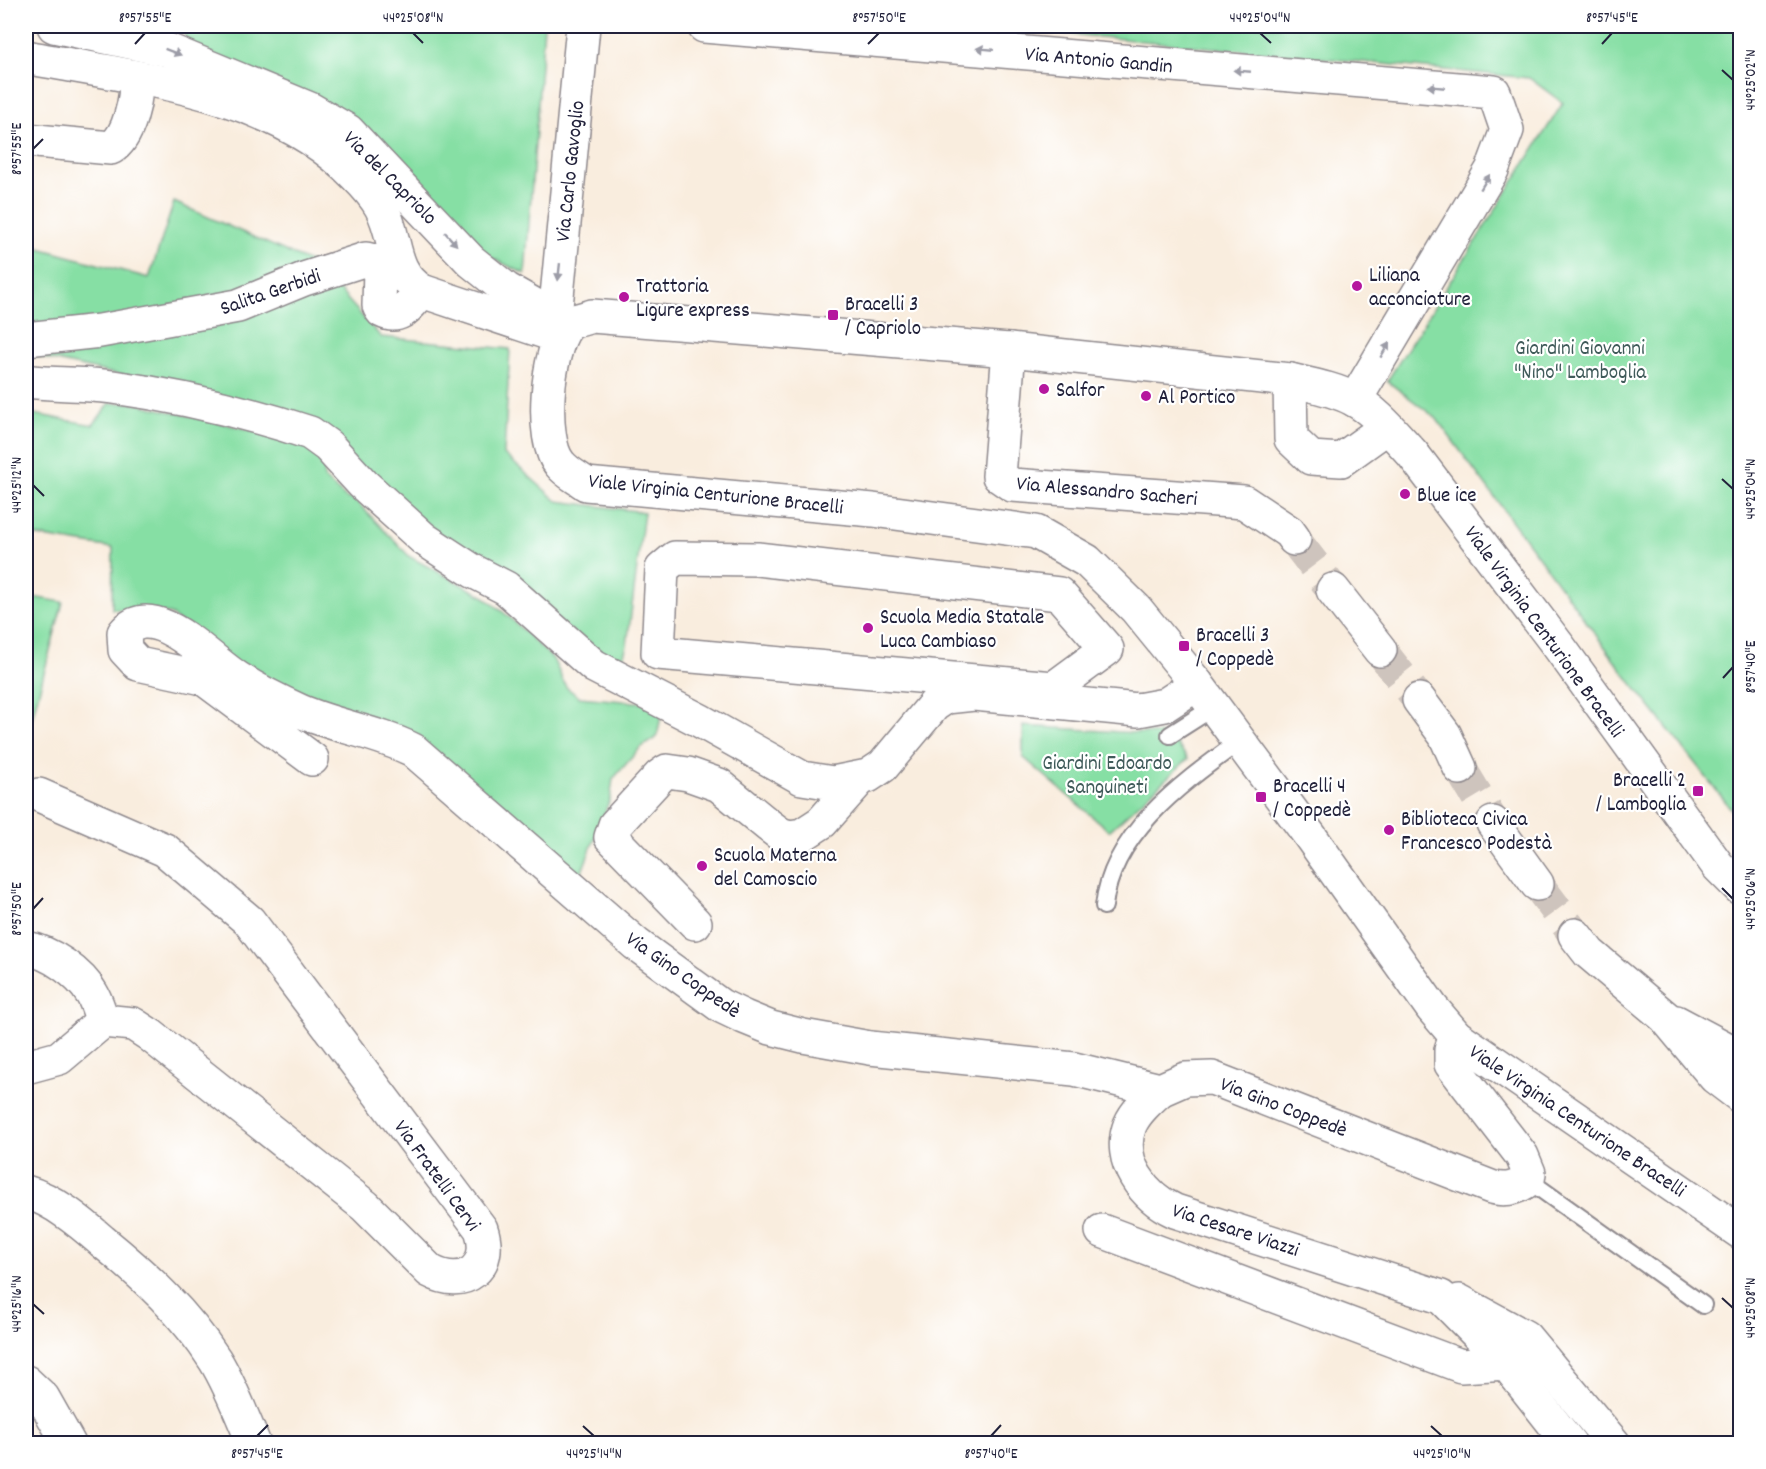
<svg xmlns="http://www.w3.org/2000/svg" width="1766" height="1469" font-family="Dekko,sans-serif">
	<rect width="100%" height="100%" fill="#fff"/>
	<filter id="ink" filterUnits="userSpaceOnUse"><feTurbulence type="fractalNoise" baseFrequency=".0167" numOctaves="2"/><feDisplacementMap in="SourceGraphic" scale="12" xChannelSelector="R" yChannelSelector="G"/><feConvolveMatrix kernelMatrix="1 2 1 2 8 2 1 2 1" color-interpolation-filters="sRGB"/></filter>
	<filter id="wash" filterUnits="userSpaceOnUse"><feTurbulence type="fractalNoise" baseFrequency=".008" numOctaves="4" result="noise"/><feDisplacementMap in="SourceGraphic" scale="24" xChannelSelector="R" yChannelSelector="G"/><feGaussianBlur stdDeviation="1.35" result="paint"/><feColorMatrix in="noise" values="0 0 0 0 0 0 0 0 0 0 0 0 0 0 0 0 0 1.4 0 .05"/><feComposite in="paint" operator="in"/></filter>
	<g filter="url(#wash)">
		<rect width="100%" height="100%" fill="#f9edde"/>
		<g fill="#86dfa4" stroke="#548070" stroke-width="1.5">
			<path d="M186 26H544L525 274 465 245 184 43Z"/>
			<path d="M985 26H1740V820L1630 681 1436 418 1387 381 1563 103 1529 78Z"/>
			<path d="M174 202 317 265 381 337 510 349 504 454 557 501 644 512 627 645 619 670 276 410 30 355 26 348V283L35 247 149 278Z"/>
			<path d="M110 403H133L304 442 325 460 324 478 346 498 355 500 410 557 483 596 508 616 553 659 566 687 579 697 646 703 661 716 657 737 640 748 613 779 610 799 579 879 489 801 254 682 170 614 112 609 113 548 31 535 28 413 93 425Z"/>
			<path d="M26 596 63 602 26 740Z"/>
			<path d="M1023 726 1170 735 1188 759 1109 831 1023 757Z"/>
		</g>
	</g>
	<g filter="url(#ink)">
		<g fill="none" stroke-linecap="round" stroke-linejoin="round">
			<g stroke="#cec4bd" stroke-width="33" stroke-dasharray="33 16" stroke-linecap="butt">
				<path d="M1294 539 1333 590"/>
				<path d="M1380 650 1419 700"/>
				<path d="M1460 768 1493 823"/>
				<path d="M1537 884 1575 935"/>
			</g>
			<g stroke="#8e888c" stroke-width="20">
				<g id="lane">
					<path d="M1170 735 1214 707"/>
					<path d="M1104 906C1112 832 1184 782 1240 741"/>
					<path d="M1528 1180 1703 1305"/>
				</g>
			</g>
			<g stroke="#8e888c" stroke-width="36">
				<g id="street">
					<path d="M54 26 168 50 310 109 348 131 471 261 506 289 566 323"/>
					<path d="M704 26 1494 92 1507 130 1492 170 1355 400"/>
					<path d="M26 57C136 78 273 90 355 175 364 184 375 196 381 207 398 237 389 270 422 291L560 337"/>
					<path d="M26 140 111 148C129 137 138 97 135 78"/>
					<path d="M555 317 583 26"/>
					<path d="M26 339 100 331 238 306 304 279 366 259 374 261 380 268 379 306 382 311C401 321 410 304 422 291"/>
					<path d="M1009 350 999 476 1012 485 1244 502 1289 532 1294 539"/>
					<path d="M26 381C54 385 84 383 113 387 179 396 246 412 310 433L328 446 363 484 424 539 473 571 506 588 594 666 699 720 802 778 833 783 868 776 883 766 934 705 946 697 974 694 1138 710 1165 705 1197 684"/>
					<path d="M675 558 757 559 1059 594 1107 649 1054 688 658 653 662 569Z"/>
					<path d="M1333 590 1380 650"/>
					<path d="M1419 700 1445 735 1460 768"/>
					<path d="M312 759 203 678 138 664 125 650 124 633C153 596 212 663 239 679 258 691 280 702 300 711 337 727 377 732 413 750L636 944 721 1006 744 1017 771 1028 803 1036 870 1048 1074 1069 1160 1090 1185 1079 1212 1078 1491 1187C1505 1191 1516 1189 1528 1180L1529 1173 1522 1156 1451 1064V1050L1456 1036"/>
					<path d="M1493 823 1537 884"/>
					<path d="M695 923 611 837 615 825 660 776 667 771 688 774 719 785 768 825 780 834 790 837 802 835 822 822 860 779"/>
					<path d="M1575 935 1589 953 1665 1017 1715 1077 1740 1096"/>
					<path d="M26 948C50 952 80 973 92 994 97 1002 99 1012 103 1021"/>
					<path d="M1676 1022 1740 1056"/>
					<path d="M26 1067 59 1058 103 1021 133 1024 150 1035 365 1206 430 1271C465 1290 494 1267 481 1229L249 921 165 850 39 795"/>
					<path d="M1160 1090C1149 1100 1136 1111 1130 1125 1116 1161 1144 1197 1175 1211L1441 1297 1506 1363 1570 1444"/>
					<path d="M26 1192C54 1200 80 1222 102 1241 145 1276 185 1313 215 1360 231 1386 242 1416 254 1444"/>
					<path d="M1102 1231 1461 1366 1506 1363"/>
					<path d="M1459 1301 1525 1337 1614 1444"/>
					<path d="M26 1382 43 1398 69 1444"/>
				</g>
			</g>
			<g stroke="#8e888c" stroke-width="36">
				<g id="secondary">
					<path d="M1290 380 1291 439 1311 458 1341 460 1387 427"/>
					<path d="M1740 888 1718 866 1560 648 1412 453C1395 435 1376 411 1353 399 1334 389 1311 385 1290 380L1009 350 592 316C584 319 572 320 567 326 547 350 539 440 560 464 566 472 578 478 586 484L873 510 1036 532 1087 561 1136 609 1197 684 1310 836 1432 1008 1456 1036 1740 1232"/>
				</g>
			</g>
			<use href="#lane" stroke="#fff" stroke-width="16"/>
			<use href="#street" stroke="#fff" stroke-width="33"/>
			<use href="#secondary" stroke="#fff" stroke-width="33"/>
		</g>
		<defs><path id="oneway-solid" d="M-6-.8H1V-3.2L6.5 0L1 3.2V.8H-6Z" transform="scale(1.5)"/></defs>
		<g fill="#9c9ca7">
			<use href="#oneway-solid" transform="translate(985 49) rotate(-175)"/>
			<use href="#oneway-solid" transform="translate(173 52) rotate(21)"/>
			<use href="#oneway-solid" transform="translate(1242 71) rotate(-175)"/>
			<use href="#oneway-solid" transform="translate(1436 87) rotate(-175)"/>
			<use href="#oneway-solid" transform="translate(1485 182) rotate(-59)"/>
			<use href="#oneway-solid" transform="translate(451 239) rotate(48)"/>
			<use href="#oneway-solid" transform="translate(559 272) rotate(96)"/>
			<use href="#oneway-solid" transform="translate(1385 350) rotate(-59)"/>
		</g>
	</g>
	<path fill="none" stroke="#22223b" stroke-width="2" d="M413 33 423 43M1260 33 1271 43M135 44 145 33M868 44 879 33M1602 44 1612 33M1722 70 1733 80M33 149 43 139M1722 479 1733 489M33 485 44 496M1723 678 1733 667M1722 888 1733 899M33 909 43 898M1722 1298 1733 1308M33 1304 44 1314M583 1426 594 1436M1431 1426 1442 1436M257 1436 268 1425M991 1436 1001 1425"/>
	<g fill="#b5179e" stroke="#fff" stroke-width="2">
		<circle cx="1357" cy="286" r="6"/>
		<circle cx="624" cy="297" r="6"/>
		<rect x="827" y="309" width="12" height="12" rx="3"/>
		<circle cx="1044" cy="389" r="6"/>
		<circle cx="1146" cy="396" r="6"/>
		<circle cx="1405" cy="494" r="6"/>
		<circle cx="868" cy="628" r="6"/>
		<rect x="1178" y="640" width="12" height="12" rx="3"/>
		<rect x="1692" y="785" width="12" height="12" rx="3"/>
		<rect x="1255" y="791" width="12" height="12" rx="3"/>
		<circle cx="1389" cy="830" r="6"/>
		<circle cx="702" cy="866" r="6"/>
	</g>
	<g text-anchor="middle" stroke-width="4.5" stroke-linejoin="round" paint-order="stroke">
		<g font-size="21" fill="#22223b" stroke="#fff">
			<text transform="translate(1099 59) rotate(5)" y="7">Via Antonio Gandin</text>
			<text transform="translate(569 171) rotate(-84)" y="7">Via Carlo Gavoglio</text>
			<text transform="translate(391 177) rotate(45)" y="7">Via del Capriolo</text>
			<text transform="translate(270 291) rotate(-19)" y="7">Salita Gerbidi</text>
			<text transform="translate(1107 490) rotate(5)" y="7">Via Alessandro Sacheri</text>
			<text transform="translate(716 493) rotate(6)" y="7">Viale Virginia Centurione Bracelli</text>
			<text transform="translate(1545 631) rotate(54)" y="7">Viale Virginia Centurione Bracelli</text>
			<text transform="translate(684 974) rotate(35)" y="7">Via Gino Coppedè</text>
			<text transform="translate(1284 1106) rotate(21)" y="7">Via Gino Coppedè</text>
			<text transform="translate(1578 1120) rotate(34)" y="7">Viale Virginia Centurione Bracelli</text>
			<text transform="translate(438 1175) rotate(54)" y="7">Via Fratelli Cervi</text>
			<text transform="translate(1236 1229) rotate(18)" y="7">Via Cesare Viazzi</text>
		</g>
		<g font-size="21" fill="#22223b" stroke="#fff" text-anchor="start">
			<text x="1369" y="281">Liliana<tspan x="1369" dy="24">acconciature</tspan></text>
			<text x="636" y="292">Trattoria<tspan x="636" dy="24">Ligure express</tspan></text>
			<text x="845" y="310">Bracelli 3<tspan x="845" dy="24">/ Capriolo</tspan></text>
			<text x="1056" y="396">Salfor</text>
			<text x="1158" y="403">Al Portico</text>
			<text x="1417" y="501">Blue ice</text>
			<text x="880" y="623">Scuola Media Statale<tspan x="880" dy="24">Luca Cambiaso</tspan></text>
			<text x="1196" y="641">Bracelli 3<tspan x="1196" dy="24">/ Coppedè</tspan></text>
			<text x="1686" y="786" text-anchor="end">Bracelli 2<tspan x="1686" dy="24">/ Lamboglia</tspan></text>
			<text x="1273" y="792">Bracelli 4<tspan x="1273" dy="24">/ Coppedè</tspan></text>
			<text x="1401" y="825">Biblioteca Civica<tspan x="1401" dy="24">Francesco Podestà</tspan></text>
			<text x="714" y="861">Scuola Materna<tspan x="714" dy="24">del Camoscio</tspan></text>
		</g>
		<g font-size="21" fill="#405b5a" stroke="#fff">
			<text x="1580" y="354">Giardini Giovanni<tspan x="1580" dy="24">"Nino" Lamboglia</tspan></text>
			<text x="1107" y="769">Giardini Edoardo<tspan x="1107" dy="24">Sanguineti</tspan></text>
		</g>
	</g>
	<rect width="1766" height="1469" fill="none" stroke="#fff" stroke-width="66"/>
	<rect x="33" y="33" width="1700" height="1403" fill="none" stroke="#22223b" stroke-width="2"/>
	<g font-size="15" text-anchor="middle" fill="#22223b">
		<text x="145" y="22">8°57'55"E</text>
		<text x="413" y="22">44°25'08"N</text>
		<text x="879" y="22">8°57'50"E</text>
		<text x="1260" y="22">44°25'04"N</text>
		<text x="1612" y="22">8°57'45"E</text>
		<text transform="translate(1750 80) rotate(-90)" y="5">44°25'02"N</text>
		<text transform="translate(16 149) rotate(-90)" y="5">8°57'55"E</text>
		<text transform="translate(16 485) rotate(-90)" y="5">44°25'12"N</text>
		<text transform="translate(1750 489) rotate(-90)" y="5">44°25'04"N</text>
		<text transform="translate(1750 667) rotate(-90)" y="5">8°57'40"E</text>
		<text transform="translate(1750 899) rotate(-90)" y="5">44°25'06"N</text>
		<text transform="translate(16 909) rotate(-90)" y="5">8°57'50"E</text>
		<text transform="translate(16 1304) rotate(-90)" y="5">44°25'16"N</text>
		<text transform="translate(1750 1308) rotate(-90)" y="5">44°25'08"N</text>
		<text x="257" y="1458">8°57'45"E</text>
		<text x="594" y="1458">44°25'14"N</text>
		<text x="991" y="1458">8°57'40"E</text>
		<text x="1442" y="1458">44°25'10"N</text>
	</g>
</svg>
